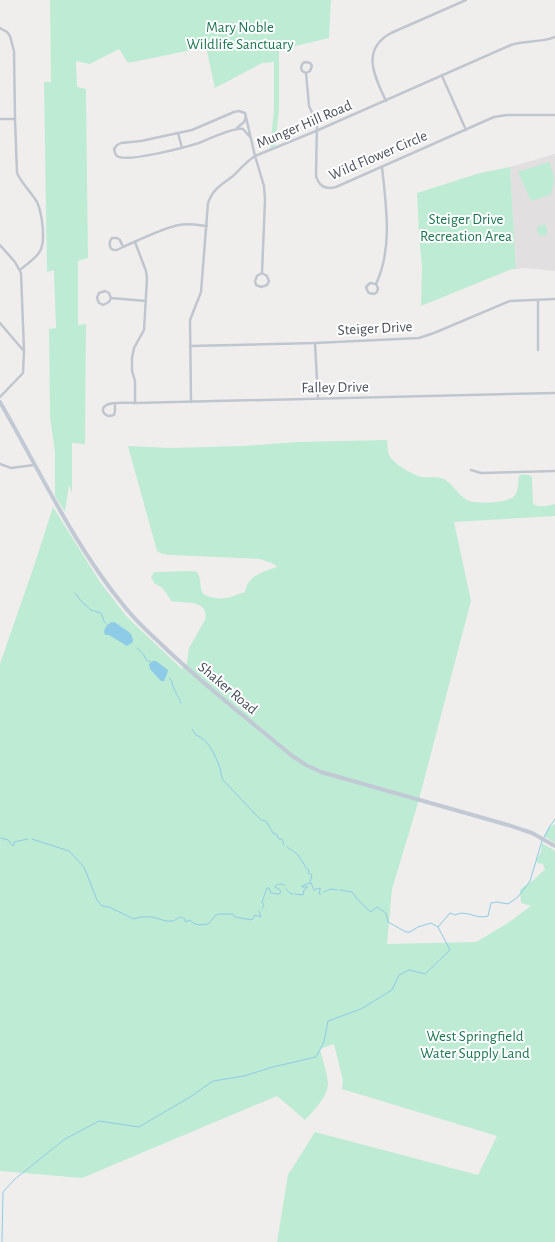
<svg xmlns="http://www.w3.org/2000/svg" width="555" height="1242" font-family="'Alegreya Sans',sans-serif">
	<rect width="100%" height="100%" fill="#f0eeed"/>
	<path fill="#e1dfdf" d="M555 154V271L525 268 516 269 510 167Z"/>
	<g fill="#beebd4">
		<path d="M50 0H331L329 38 279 50V110L275 146 270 148 274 110V62L262 63 215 88 206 47 128 63 119 49 90 64 76 61 77 87 86 89 88 258 78 261V325L86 324 85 444 72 443V493L69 485 65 512 55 496V453L50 416 49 329 56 328 54 270 47 272 44 82H51Z"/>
		<path d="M549 162C555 177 555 181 550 195L531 201 518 172Z"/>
		<path d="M510 167 516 269H512L421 306 422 267 419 236 417 193 480 173Z"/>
		<path d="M545 224 547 230V234L544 236H540L538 233 537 227Z"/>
		<path d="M387 440C388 445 387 450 389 455 393 464 412 474 421 477 428 478 437 476 444 479 453 484 458 495 467 500 476 505 511 503 515 495 519 490 518 482 519 476 522 474 529 474 532 477L533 504C539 508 548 506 555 504V516L454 522 471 601 418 803 392 889 387 944 476 942 508 923 531 906 521 903 520 890C525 885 530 883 535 879 538 876 540 873 545 870L543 864 537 863 536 861 541 852 542 843 555 851V1242H277L288 1175 315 1132 478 1175 497 1136 342 1089 343 1081 334 1044 320 1049C322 1058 328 1075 328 1084 327 1098 314 1110 305 1120L277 1096 82 1178 0 1171V664L36 560 53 507 100 582 128 618 182 669 187 663 189 648 205 620C210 598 182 604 171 601 167 594 163 586 155 584L151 577 154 572 192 571 197 572C202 579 199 587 203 594 221 602 227 598 245 592 248 575 263 572 277 567L274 564 260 559 171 555 162 554 157 551 128 446 170 448 242 446 297 442Z"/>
		<path d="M555 824V843L544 836 549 827Z"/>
	</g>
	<g fill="#8ecbe6">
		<path d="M111 622C117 622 118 625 123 628 129 632 133 634 133 642L127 646 109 635H105L104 632 105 628Z"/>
		<path d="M153 661H156L168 670 167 674 164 681H161L150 669 149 664Z"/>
	</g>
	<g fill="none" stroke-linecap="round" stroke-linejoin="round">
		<g stroke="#8ecbe6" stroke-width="1">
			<path d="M75 593 82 602 91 610 101 613 104 621 108 626"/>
			<path d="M137 648 144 655 146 660 151 662"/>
			<path d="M169 678 172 681C172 688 178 695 181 703"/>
			<path d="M192 729 196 735C209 740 215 755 220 768 221 772 221 776 223 780L256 815 261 820 266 821 273 833 276 834 279 839H282L284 845"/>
			<path d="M1 838 8 840 13 846 14 845V842L28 839"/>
			<path d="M32 839 69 851 84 867 97 900 102 906 109 907 134 919C142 916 151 916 159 919 163 920 167 922 171 921 178 921 178 914 185 919V922L190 920C195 926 200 925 208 924L216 915 221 914H233L235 917 252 920 255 915 261 917 259 911"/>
			<path d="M287 847C290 849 295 852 298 855 302 860 304 866 309 871L308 873 312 875 310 883"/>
			<path d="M286 889 291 894H293"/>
			<path d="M340 890 352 892 358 900 371 912 377 907 386 913 388 922 406 932H410L418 927 431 923 438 927 450 913 455 915C467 909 476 920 488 916L491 903 497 902 508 904 518 897 530 881 542 841 550 826 555 819"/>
			<path d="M324 892 330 889 337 890"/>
			<path d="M295 894 303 895 304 890 308 887H302V886L310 883H311L314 890 320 888V890L319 894H321"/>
			<path d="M262 909 264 905 262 902 267 888H269L271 893 279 894 281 892 279 889 275 887C276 883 280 885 283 884L285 886"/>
			<path d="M2 1242 3 1192 15 1179 65 1139 99 1121 139 1127 190 1097 213 1081 244 1076 273 1067 316 1057 324 1042 328 1021 361 1009 392 990 399 975 409 970 425 974 450 950 438 927"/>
		</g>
		<g stroke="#bfc6cf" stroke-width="2.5">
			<path d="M0 28 7 32 10 36 14 51 15 119 17 173C22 184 31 192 37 202 42 213 46 241 40 251 36 259 26 264 20 270"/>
			<path d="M306 73 302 71 301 67 303 63 306 62 310 63 312 66 310 71 306 73 309 106 317 123 316 176C319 186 326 190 336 187L494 117 507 115H555"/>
			<path d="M442 76 466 130"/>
			<path d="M386 101C375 77 360 50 391 33L466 0"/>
			<path d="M0 119H15"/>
			<path d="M237 128 244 122 246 117"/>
			<path d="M178 133 182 148"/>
			<path d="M250 137 243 129C234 127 209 139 199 143 186 147 127 163 117 156 115 155 115 152 114 149L117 145 121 143 141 141 192 130 234 112 239 111 245 113 255 156 264 186 265 200 262 273 257 276 255 281 256 285 261 287 267 285 269 281 267 276 262 273"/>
			<path d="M135 242 146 271 147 279 144 330 134 348 132 358V371L135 381V403"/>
			<path d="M0 245 15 262 21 273 24 351 23 373 0 397"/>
			<path d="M123 247 120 240 117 238H112C108 243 109 251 117 250 117 250 123 247 123 247 139 240 163 228 179 225 188 223 197 225 207 226"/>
			<path d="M376 284 378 288 377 292 374 294 369 293 367 290 366 287 370 283 376 284C393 248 386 205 382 167"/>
			<path d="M111 298 109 302 103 305 99 303 97 298 99 293 105 291 109 293 111 298 146 301"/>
			<path d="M538 300V350"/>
			<path d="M0 323 23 350"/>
			<path d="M315 343 318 399"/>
			<path d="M190 346 315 343 419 338 434 333 510 301 555 299"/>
			<path d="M191 402 190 320 201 292 208 203C214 187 222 185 233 176 240 169 246 162 255 156L316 131 511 45C525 40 541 43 555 37"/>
			<path d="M115 404V411L114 415 109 416C106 415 104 415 103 411 101 400 128 403 135 403L555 393"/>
			<path d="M0 464 11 468 34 465"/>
			<path d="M471 470 481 473 555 471"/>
		</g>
		<path stroke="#c1c9d5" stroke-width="4" d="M0 402C40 471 73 544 124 606 135 620 148 632 161 644 202 684 247 718 291 755L306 765 321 772 508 825 532 833 555 846"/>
	</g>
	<g text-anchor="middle" stroke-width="4" stroke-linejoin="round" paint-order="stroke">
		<g font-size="15" fill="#1d7652" stroke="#fff">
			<text x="240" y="32">Mary Noble<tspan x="240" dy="17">Wildlife Sanctuary</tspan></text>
			<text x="466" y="224">Steiger Drive<tspan x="466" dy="17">Recreation Area</tspan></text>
			<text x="475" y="1041">West Springfield<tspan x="475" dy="17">Water Supply Land</tspan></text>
		</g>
		<g font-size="15" fill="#474f5a" stroke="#fff">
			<text transform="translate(304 124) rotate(-23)" y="5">Munger Hill Road</text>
			<text transform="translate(378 155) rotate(-23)" y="5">Wild Flower Circle</text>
			<text transform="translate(375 328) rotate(-3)" y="5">Steiger Drive</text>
			<text transform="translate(335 387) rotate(-1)" y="5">Falley Drive</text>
			<text transform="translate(228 688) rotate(40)" y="5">Shaker Road</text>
		</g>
	</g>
</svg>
